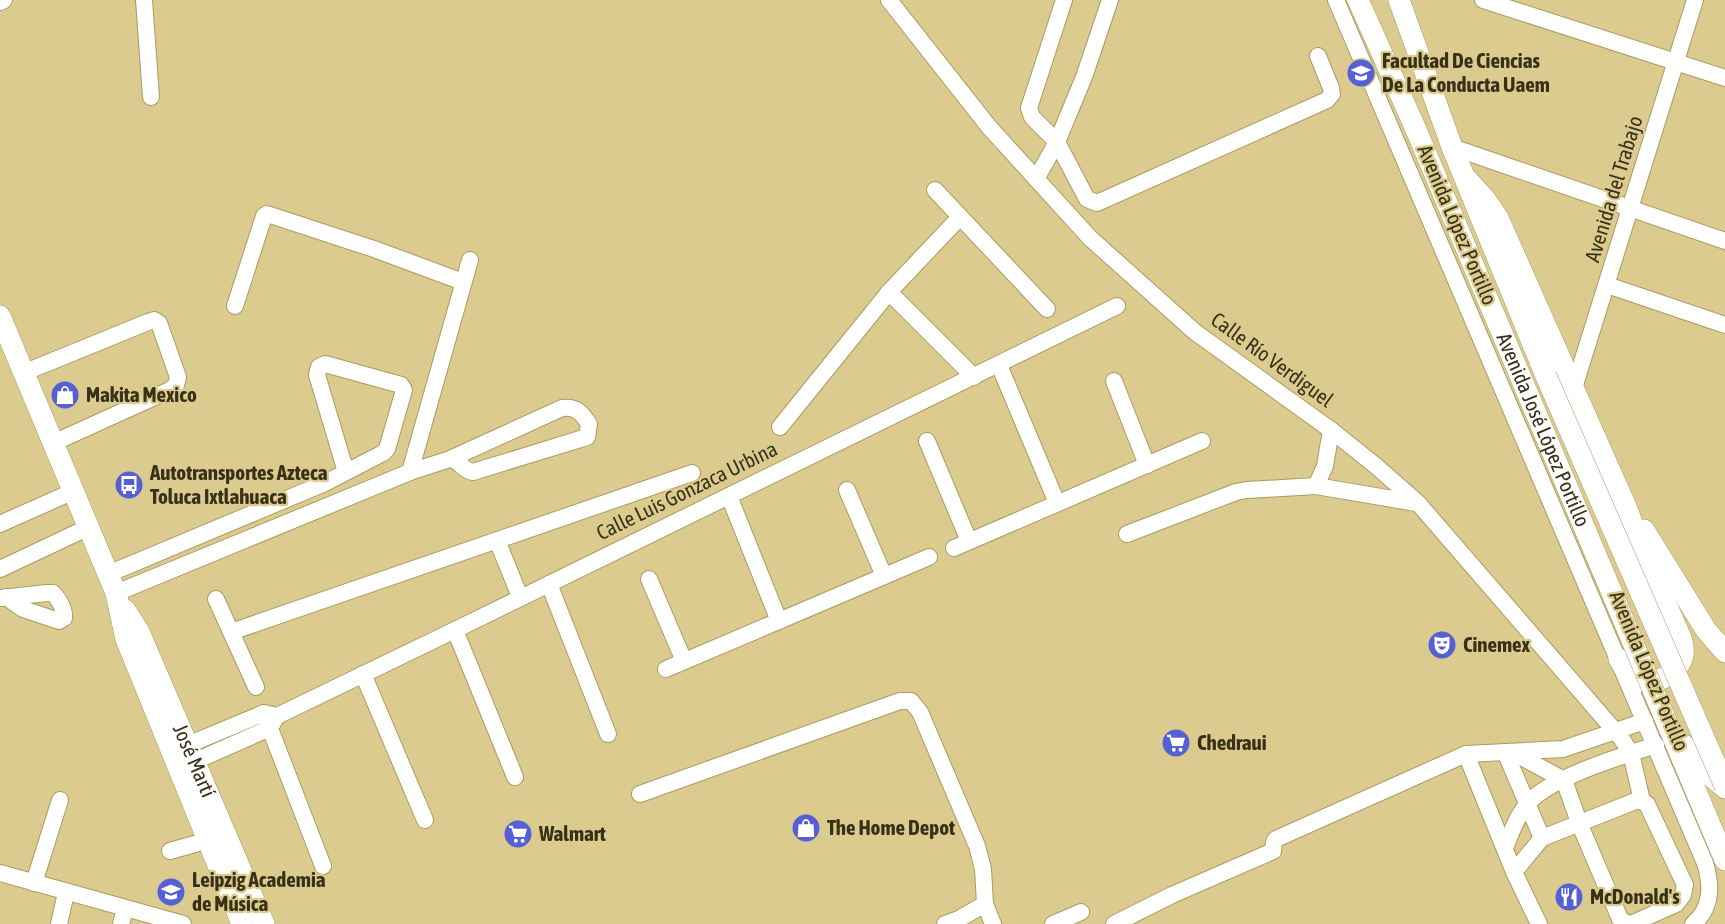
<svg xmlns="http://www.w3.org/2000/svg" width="1725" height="924" font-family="'Asap Condensed',sans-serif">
	<rect width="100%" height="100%" fill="#dccb8e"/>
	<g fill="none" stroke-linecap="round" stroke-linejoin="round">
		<g stroke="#ab9b60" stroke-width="18">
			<g id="minor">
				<path d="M144 0 151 97"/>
				<path d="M889 0 989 127 1090 238 1195 332 1331 430 1376 466 1418 503 1621 738 1631 753 1642 801"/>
				<path d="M1064 0 1029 108 1032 117 1057 142 1087 199 1097 203 1327 100 1332 94 1331 88 1318 56"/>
				<path d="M1336 0 1705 863C1712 886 1712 908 1693 924"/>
				<path d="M1483 0 1725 78"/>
				<path d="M0 2 4 0"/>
				<path d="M1452 147 1725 241"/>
				<path d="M1036 179 1057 142 1084 77 1110 0"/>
				<path d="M935 190 1047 309"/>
				<path d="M1607 285 1725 325"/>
				<path d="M889 292 974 377"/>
				<path d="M235 306 264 216 267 214 374 249 463 282"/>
				<path d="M999 365 1057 503"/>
				<path d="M23 373 148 322 154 320 159 323 178 377 176 385 170 390 53 443"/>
				<path d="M1114 381 1147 465"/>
				<path d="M1573 391 1695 0"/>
				<path d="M780 427 889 292 960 217"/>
				<path d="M927 441 969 541"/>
				<path d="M410 472 470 260"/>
				<path d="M1316 486 1325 466 1331 430"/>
				<path d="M847 490 884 576"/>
				<path d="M729 496 779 621"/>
				<path d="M0 524 74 491"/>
				<path d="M1127 534 1236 492 1247 490 1316 486 1416 503"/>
				<path d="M497 540 520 597"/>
				<path d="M954 548 1202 441"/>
				<path d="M0 569 89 527"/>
				<path d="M108 574 325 483 383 453 387 449 404 390 401 385 325 364 319 367 317 375 346 472"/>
				<path d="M649 579 684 661"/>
				<path d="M549 584 608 734"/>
				<path d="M116 593 410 472 450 459 562 408C576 406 582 413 589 424L587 437 473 472C463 471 460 460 450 459"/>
				<path d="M0 598 47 593H53C59 599 65 610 64 618L59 621 23 609 6 597"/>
				<path d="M216 599 256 687"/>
				<path d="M455 630 515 777"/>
				<path d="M231 632 692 473"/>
				<path d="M666 669 929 557"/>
				<path d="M363 674 425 820"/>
				<path d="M264 713 323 866"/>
				<path d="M178 749 264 713 273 715"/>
				<path d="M1505 752 1542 838"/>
				<path d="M1512 752 1564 780 1580 825 1620 919 1628 924"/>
				<path d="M1466 754 1514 872 1539 924"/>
				<path d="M184 766 270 728 277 716 455 630 1117 306"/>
				<path d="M640 794 900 701H911L920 712 977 846 983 869 985 904"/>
				<path d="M1505 848C1511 833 1517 816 1528 803 1551 777 1622 756 1656 745"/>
				<path d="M170 851 209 840"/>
				<path d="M1514 872 1542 838 1638 800 1647 804 1685 885 1683 895 1676 904 1631 924"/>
				<path d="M0 873 183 924"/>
				<path d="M34 883 60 800"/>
				<path d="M59 924 66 893"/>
				<path d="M121 924 125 909"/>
				<path d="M945 924 959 919 985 904 993 924"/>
				<path d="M1053 924 1081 912"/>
				<path d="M1114 924 1172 895 1273 851 1274 842 1276 839 1466 754 1563 749 1645 721"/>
			</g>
		</g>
		<g stroke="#ab9b60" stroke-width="22">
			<g id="major">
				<path d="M1399 0 1452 147 1546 376"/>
				<path d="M1464 176 1485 199 1498 218 1627 509 1641 548 1681 638C1683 646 1685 653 1681 661 1675 676 1653 686 1637 680 1628 677 1624 667 1619 659"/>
				<path d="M0 316 116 593 126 639 242 924"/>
				<path d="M1644 530 1706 630 1725 652"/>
				<path id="s1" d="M125 610 139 632 264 924"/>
				<path d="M1667 723 1725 860"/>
				<path d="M1684 745 1707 773 1725 788"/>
			</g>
		</g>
		<use href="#minor" stroke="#fff" stroke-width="16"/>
		<use href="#major" stroke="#fff" stroke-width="21"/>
		<g stroke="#ab9b60" stroke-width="22" stroke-linecap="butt">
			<g id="major-bridge">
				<path id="s2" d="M1358 0 1414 125 1667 723"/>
				<path d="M1546 376 1725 786"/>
			</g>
		</g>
		<use href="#major-bridge" stroke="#fff" stroke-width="21"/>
	</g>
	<defs>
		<g id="university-disc" transform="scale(1.5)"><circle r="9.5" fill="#555fd6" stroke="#dccb8e"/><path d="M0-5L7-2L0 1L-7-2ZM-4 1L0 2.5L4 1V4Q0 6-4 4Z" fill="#fff"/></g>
		<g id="shop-disc" transform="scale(1.5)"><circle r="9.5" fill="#555fd6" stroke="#dccb8e"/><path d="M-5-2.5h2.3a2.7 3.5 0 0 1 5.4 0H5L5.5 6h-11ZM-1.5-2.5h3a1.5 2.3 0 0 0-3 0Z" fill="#fff"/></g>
		<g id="bus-disc" transform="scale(1.5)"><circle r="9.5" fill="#555fd6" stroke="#dccb8e"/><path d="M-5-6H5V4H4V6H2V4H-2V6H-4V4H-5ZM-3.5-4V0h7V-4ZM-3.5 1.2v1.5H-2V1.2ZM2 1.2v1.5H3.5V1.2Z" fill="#fff"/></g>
		<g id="theatre-disc" transform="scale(1.5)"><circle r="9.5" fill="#555fd6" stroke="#dccb8e"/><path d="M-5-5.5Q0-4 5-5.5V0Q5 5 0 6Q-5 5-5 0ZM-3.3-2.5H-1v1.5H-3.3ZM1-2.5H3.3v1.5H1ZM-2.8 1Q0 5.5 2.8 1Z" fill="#fff"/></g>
		<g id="supermarket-disc" transform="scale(1.5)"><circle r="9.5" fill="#555fd6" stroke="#dccb8e"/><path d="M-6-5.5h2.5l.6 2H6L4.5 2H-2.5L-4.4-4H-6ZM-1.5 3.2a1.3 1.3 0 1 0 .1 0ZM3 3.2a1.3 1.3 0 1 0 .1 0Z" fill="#fff"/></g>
		<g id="school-disc" transform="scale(1.5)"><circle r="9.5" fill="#555fd6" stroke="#dccb8e"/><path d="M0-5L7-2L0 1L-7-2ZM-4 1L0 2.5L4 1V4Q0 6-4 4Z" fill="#fff"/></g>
		<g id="restaurant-disc" transform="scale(1.5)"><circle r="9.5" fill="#555fd6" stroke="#dccb8e"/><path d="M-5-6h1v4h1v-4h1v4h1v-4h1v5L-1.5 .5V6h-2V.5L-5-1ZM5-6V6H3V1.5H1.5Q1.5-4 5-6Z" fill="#fff"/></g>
	</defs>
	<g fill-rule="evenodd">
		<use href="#university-disc" x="1361" y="73"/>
		<use href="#shop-disc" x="65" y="395"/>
		<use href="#bus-disc" x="129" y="485"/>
		<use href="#theatre-disc" x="1442" y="645"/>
		<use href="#supermarket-disc" x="1176" y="743"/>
		<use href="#shop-disc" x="806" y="828"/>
		<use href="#supermarket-disc" x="518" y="834"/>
		<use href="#school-disc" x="171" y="892"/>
		<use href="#restaurant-disc" x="1569" y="897"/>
	</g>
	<g text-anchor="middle" stroke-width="4.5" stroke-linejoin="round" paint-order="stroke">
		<g font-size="21" font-weight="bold" fill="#373118" stroke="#dccb8e" text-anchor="start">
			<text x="1382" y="68">Facultad De Ciencias<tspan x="1382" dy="24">De La Conducta Uaem</tspan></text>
			<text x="86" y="402">Makita Mexico</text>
			<text x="150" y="480">Autotransportes Azteca<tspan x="150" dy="24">Toluca Ixtlahuaca</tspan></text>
			<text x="1463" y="652">Cinemex</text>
			<text x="1197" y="750">Chedraui</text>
			<text x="827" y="835">The Home Depot</text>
			<text x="539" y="841">Walmart</text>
			<text x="192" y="887">Leipzig Academia<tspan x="192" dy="24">de Música</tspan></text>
			<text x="1590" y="904">McDonald's</text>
		</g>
		<g font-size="21" fill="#373118" stroke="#dccb8e">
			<text transform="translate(1614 189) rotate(-73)" y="7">Avenida del Trabajo</text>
			<text transform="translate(1457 225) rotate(67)" y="7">Avenida López Portillo</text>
			<text transform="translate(1272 360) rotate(36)" y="7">Calle Río Verdiguel</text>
			<text dy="7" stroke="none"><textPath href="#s2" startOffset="468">Avenida José López Portillo</textPath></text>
			<text transform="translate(687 491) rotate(-26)" y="7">Calle Luis Gonzaca Urbina</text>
			<text transform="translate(1649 671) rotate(67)" y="7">Avenida López Portillo</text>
			<text dy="7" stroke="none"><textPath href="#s1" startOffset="166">José Martí</textPath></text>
		</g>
	</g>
</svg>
